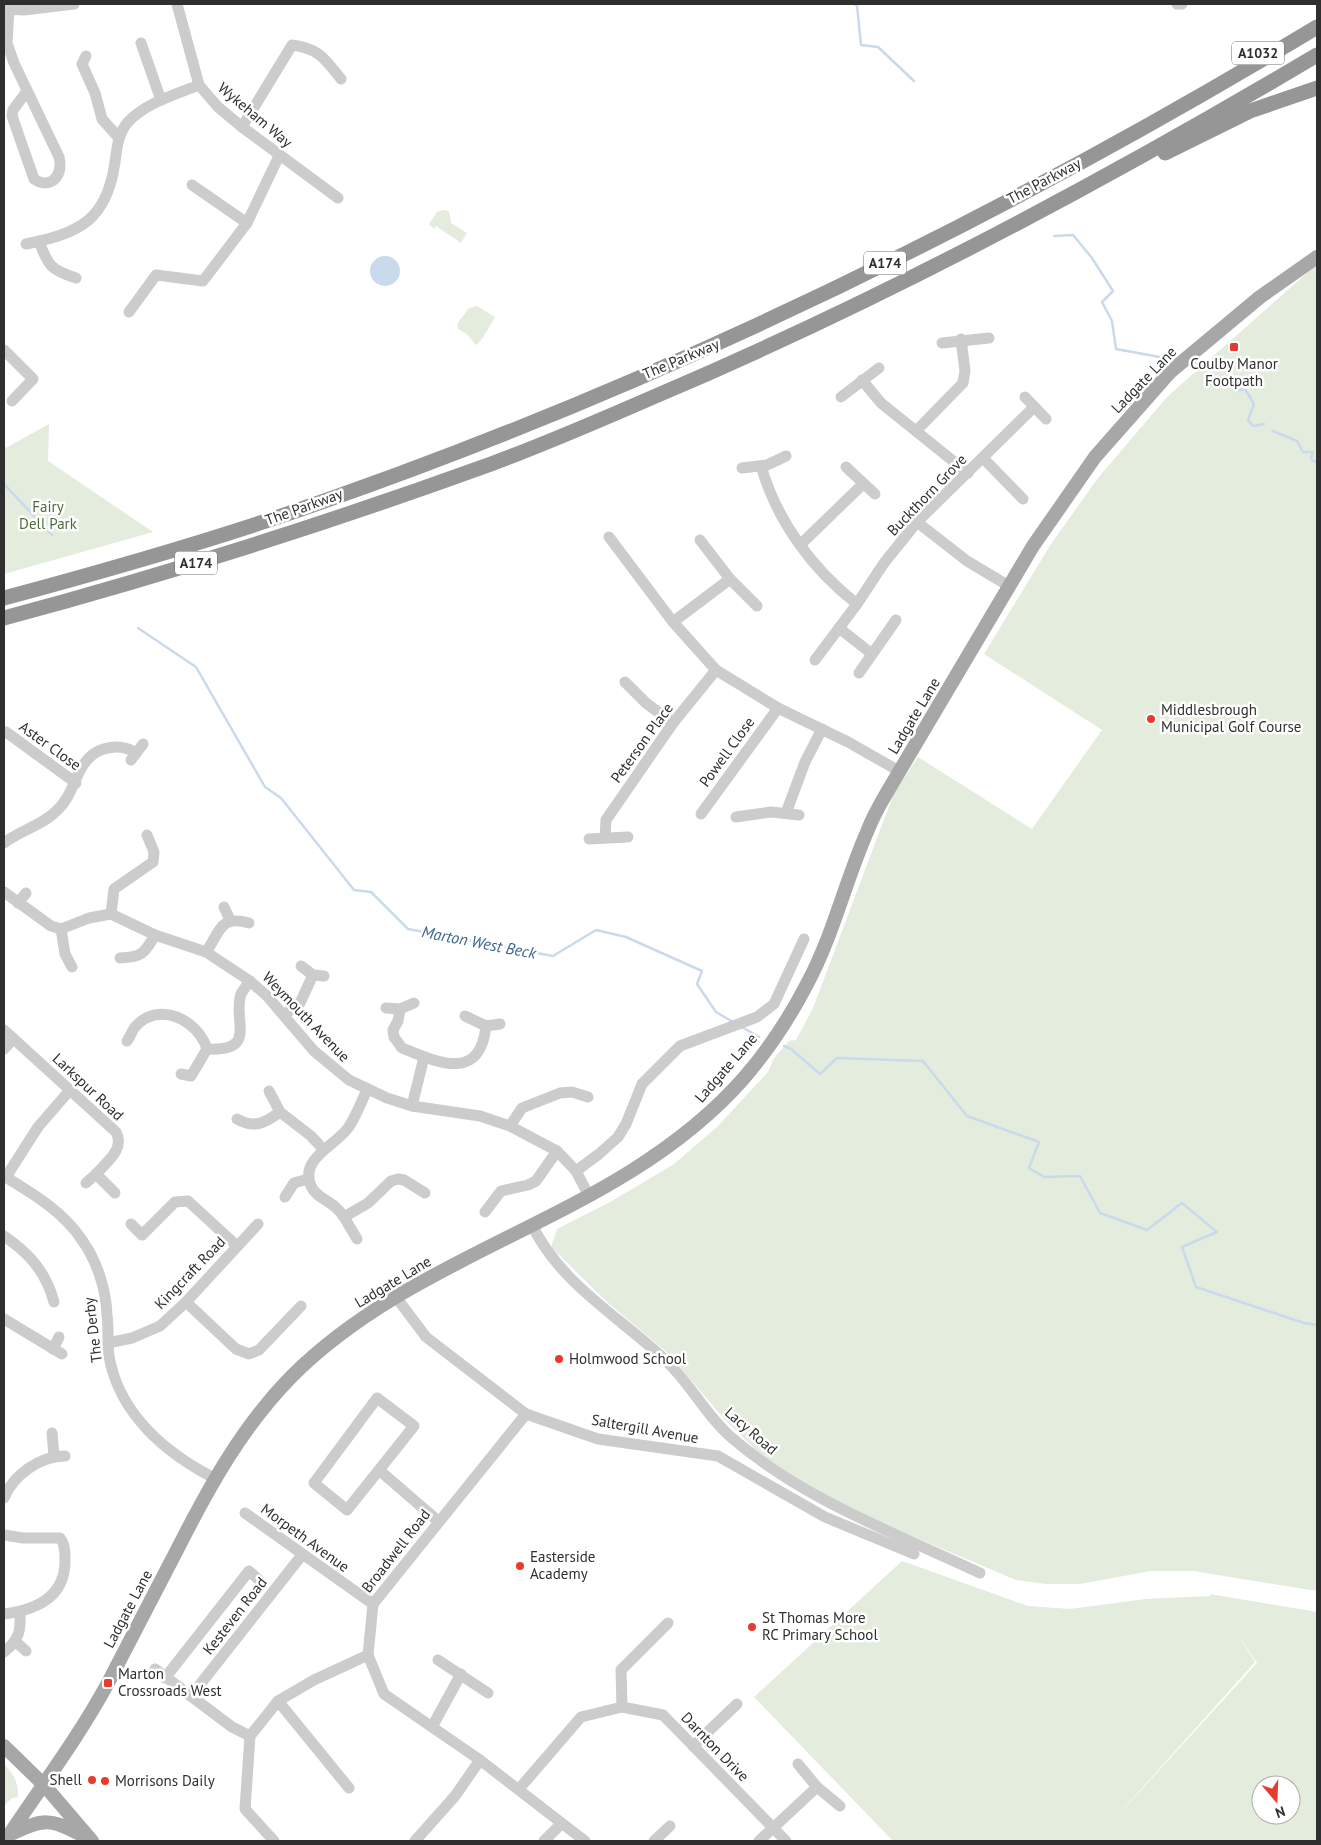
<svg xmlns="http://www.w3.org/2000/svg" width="1321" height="1845" font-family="'PT Sans',sans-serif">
	<rect width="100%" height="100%" fill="#fff"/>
	<g fill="#e3ecdd" fill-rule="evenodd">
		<path d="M443 210 449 211 451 223 467 233 461 243 436 226 434 229 429 224 437 212Z"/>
		<path d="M1317 264V1591L1193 1571H1151L1080 1584H1046L1016 1580 867 1517 819 1493 763 1457 724 1419 669 1354 607 1302 551 1247 557 1229 612 1201 674 1164 718 1126 768 1072 774 1058 789 1041 796 1040 813 1008 894 793 918 757 1032 829 1102 730 984 654 1051 544 1098 478 1167 397Z"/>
		<path d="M477 306 495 317 482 339 476 345 467 334 458 329 457 324 469 308Z"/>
		<path d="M49 424 48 461 153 532 4 574V445L6 448Z"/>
		<path d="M902 1561 1028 1606 1070 1609 1145 1599 1211 1596 1210 1594 1317 1612V1841H893L754 1697ZM1234 1629 1257 1663 1100 1835 1255 1662ZM1261 1785H1291V1815H1261Z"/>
		<path d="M4 1764C13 1773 19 1783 18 1797L12 1798 4 1806Z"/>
	</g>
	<circle fill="#c9daec" cx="385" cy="271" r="15"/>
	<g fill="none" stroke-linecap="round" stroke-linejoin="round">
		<g stroke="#c9daec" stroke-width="2.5">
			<path d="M854 4 857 5 861 45 878 47 914 81"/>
			<path d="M1054 236 1073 235 1092 258 1113 291 1102 302 1112 321 1116 349 1176 360"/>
			<path d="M1191 362 1218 366 1229 374 1232 388 1235 391 1245 389 1254 404 1248 420 1253 426 1264 424"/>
			<path d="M1273 431 1297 441 1303 452H1313L1311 458 1313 461 1317 462"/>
			<path d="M4 484 52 535"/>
			<path d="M138 628 196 667 265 787 281 798 354 890 371 892 408 929 553 956 596 930 626 937 702 971 697 984 716 1012 733 1022"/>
			<path d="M742 1027 759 1037"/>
			<path d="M784 1046 791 1049 820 1074 837 1058 923 1061 967 1116 1039 1142 1029 1168 1044 1177 1080 1176 1100 1213 1147 1230 1182 1203 1217 1232 1182 1247 1196 1287 1304 1323 1317 1325"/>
		</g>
		<g stroke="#ccc" stroke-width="11">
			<path d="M177 4 199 85 218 107 242 127 338 198"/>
			<path d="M1177 4H1182"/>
			<path d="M4 9 24 10 74 4"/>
			<path d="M9 10 7 43 14 63 59 157C64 173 52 191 34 179L12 116 13 110 27 91"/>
			<path d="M141 43 161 100"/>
			<path d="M86 56 82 64 95 93 102 119 119 138"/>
			<path d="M242 127 292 45C320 49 324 58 341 79"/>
			<path d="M192 185 247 223"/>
			<path d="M39 241C48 266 51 270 76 278"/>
			<path d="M26 244C80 233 107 220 115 162 117 148 118 133 128 122 146 103 174 95 199 85"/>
			<path d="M129 312 156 275 203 281 247 223 279 156"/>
			<path d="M942 343 989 338"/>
			<path d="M4 350 33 379 12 401"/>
			<path d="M862 380 881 403 968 473"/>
			<path d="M841 397 879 368"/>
			<path d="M1025 397 1046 419"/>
			<path d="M917 430 963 383 965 371 961 339"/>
			<path d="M983 458 1023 499"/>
			<path d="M761 466C777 521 812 569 857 604"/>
			<path d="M846 467 875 494"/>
			<path d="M742 468 767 465 786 456"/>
			<path d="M917 522 967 561 1009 586"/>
			<path d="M609 537 673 622 716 670 778 708 848 742 899 771"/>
			<path d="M700 540 730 579 757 606"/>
			<path d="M801 544 863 484"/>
			<path d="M673 622 730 579"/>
			<path d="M839 628 872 654"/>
			<path d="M815 660 857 604 884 563 917 522 1034 407"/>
			<path d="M859 673 896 620"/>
			<path d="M625 682 646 703 673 723"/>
			<path d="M6 732 76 783"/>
			<path d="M131 760 143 744"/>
			<path d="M786 813 805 762 822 729"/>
			<path d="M701 814 778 708"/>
			<path d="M736 817 771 812 799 815"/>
			<path d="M605 838 606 820 673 723 716 670"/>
			<path d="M589 839 628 837"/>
			<path d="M4 843C19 831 38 827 53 814 74 797 73 776 87 760 99 746 121 743 136 753"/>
			<path d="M4 892 51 926 61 929 89 918 111 914 155 935 206 952 250 981 267 996 314 1051 349 1080 387 1098 412 1106 480 1116 510 1126 557 1151 576 1171 589 1196"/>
			<path d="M18 903 26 893"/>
			<path d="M224 907 230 920"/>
			<path d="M111 914 114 889 153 862 154 852 147 835"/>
			<path d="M61 929 65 954 72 967"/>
			<path d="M206 952C221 930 220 915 249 923"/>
			<path d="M120 958C142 957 144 954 155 935"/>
			<path d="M301 966 313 975 324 976"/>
			<path d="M386 1008 400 1009 414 1003"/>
			<path d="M400 1009 398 1021 393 1030 394 1037 402 1048C437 1062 480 1083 486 1026"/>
			<path d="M284 1015 300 1003 313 975"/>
			<path d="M465 1016 486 1026 500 1024"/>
			<path d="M4 1030 116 1132C125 1149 107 1162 96 1174L115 1193"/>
			<path d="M127 1041C130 1037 132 1031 135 1027 159 1000 198 1020 207 1049 259 1052 232 1020 241 994 243 990 247 985 250 981"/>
			<path d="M4 1049 13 1039"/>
			<path d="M181 1074 191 1076 207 1049"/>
			<path d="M367 1090C361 1102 356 1117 348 1128 335 1146 299 1159 311 1186 317 1200 334 1200 344 1217L368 1203 391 1181 398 1179 404 1180 425 1193"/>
			<path d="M269 1091 280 1112 311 1136 324 1150"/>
			<path d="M412 1106 424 1057"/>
			<path d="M237 1119C254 1129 265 1123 280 1112"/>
			<path d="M510 1126 522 1108 560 1093 572 1092 588 1097"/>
			<path d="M576 1171 599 1154 618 1137 626 1124 642 1084 680 1046 757 1017 774 1004 804 939"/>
			<path d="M4 1176C33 1194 63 1211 82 1240 97 1261 106 1289 107 1315 109 1328 107 1343 109 1356 119 1414 166 1453 214 1478"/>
			<path d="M6 1177 38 1127 70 1090"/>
			<path d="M86 1183 96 1174"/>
			<path d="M285 1197 294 1183 308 1179"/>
			<path d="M485 1212 501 1191 528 1185 536 1181 557 1151"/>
			<path d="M344 1217 357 1239"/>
			<path d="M131 1224 142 1235 175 1202 188 1201 237 1246"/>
			<path d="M532 1225C560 1283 618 1316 663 1358 690 1382 705 1415 732 1438 804 1500 895 1533 980 1573"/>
			<path d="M4 1236C29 1253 46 1272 54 1302"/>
			<path d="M396 1297 426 1337 526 1414 598 1439 718 1456 825 1517 914 1554"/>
			<path d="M186 1302 236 1349 249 1354 259 1350 301 1306"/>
			<path d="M4 1319 62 1354"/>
			<path d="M108 1343 132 1338 160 1326 186 1302 258 1224"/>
			<path d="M53 1349 59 1337"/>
			<path d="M377 1398 414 1426 347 1510 314 1483Z"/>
			<path d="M526 1414 373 1604 368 1655 384 1694 480 1760 585 1841"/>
			<path d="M52 1433 54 1456"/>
			<path d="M379 1470 438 1521"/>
			<path d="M4 1498C13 1475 40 1456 65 1456"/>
			<path d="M245 1513 373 1604"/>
			<path d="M4 1535 23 1538H60C65 1544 65 1552 65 1561 65 1597 36 1610 4 1614"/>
			<path d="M16 1642 26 1651"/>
			<path d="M4 1652C19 1640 21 1631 20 1612"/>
			<path d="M438 1660 488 1693"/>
			<path d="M155 1669 232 1727 250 1736"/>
			<path d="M165 1678 249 1571 260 1581"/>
			<path d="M191 1696 302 1555"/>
			<path d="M278 1701 349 1788"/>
			<path d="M622 1707 621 1670 668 1623"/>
			<path d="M432 1727 461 1674"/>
			<path d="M693 1746 737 1704"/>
			<path d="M798 1764 817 1787 840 1806"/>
			<path d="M519 1789 581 1717 622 1707 663 1715 786 1841"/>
			<path d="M274 1841 245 1809 250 1736 278 1701 314 1680 368 1655"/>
			<path d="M415 1841 455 1796 480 1760"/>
			<path d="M544 1841 561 1824"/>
			<path d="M654 1841 670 1826"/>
			<path d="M759 1841 817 1787"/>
		</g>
		<g stroke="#a7a7a7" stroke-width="14">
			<path d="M4 1746 45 1786 92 1841"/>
			<path d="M9 1835C45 1818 49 1818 84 1836"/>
			<path d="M5 1841C40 1788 79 1737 109 1681 132 1637 155 1592 178 1548 209 1487 242 1427 291 1377 421 1246 619 1220 744 1078 768 1050 790 1017 807 984 833 936 845 882 867 832 872 819 879 806 886 794L1033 546 1095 457 1170 372 1260 297 1317 257"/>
		</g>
		<g stroke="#969696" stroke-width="15">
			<path d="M1165 153 1250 111 1317 88"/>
			<path d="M4 598C97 573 189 547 281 516 643 393 990 224 1317 27"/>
			<path d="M4 618C168 574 331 522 491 464 548 443 603 419 658 395 886 298 1105 181 1317 55"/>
		</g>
	</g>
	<g fill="#e73b30" stroke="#fff" stroke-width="2">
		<rect x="1229" y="342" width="10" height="10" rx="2.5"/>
		<circle cx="1151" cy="719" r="5"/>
		<circle cx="559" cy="1359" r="5"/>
		<circle cx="520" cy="1566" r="5"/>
		<circle cx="752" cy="1627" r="5"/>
		<rect x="103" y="1678" width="10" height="10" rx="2.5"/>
		<circle cx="92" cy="1780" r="5"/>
		<circle cx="105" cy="1781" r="5"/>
	</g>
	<g text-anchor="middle" stroke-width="5" stroke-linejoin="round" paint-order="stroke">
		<g fill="#fff" stroke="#6d6d6d" stroke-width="1">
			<rect x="1232" y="41.5" width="52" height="23" rx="4"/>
			<rect x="864" y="251.5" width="42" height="23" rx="4"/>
			<rect x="175" y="551.5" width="42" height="23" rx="4"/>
		</g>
		<g font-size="14" font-weight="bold" fill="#2f2f2f">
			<text x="1258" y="58">A1032</text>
			<text x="885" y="268">A174</text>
			<text x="196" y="568">A174</text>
		</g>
		<g font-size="15" fill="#2f2f2f" stroke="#fff">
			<text transform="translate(255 115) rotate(40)" y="5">Wykeham Way</text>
			<text transform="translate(1044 181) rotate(-28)" y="5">The Parkway</text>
			<text transform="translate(681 359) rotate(-23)" y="5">The Parkway</text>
			<text transform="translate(1144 380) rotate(-46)" y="5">Ladgate Lane</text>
			<text transform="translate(927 495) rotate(-46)" y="5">Buckthorn Grove</text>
			<text transform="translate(304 507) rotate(-20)" y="5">The Parkway</text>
			<text transform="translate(914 716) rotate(-59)" y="5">Ladgate Lane</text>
			<text transform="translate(642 743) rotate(-54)" y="5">Peterson Place</text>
			<text transform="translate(50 746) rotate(36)" y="5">Aster Close</text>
			<text transform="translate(727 752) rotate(-54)" y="5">Powell Close</text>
			<text transform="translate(306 1017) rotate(46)" y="5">Weymouth Avenue</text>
			<text transform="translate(726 1068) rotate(-49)" y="5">Ladgate Lane</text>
			<text transform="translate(88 1087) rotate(43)" y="5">Larkspur Road</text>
			<text transform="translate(190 1273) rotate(-46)" y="5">Kingcraft Road</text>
			<text transform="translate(393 1282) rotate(-31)" y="5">Ladgate Lane</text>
			<text transform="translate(93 1330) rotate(-97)" y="5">The Derby</text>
			<text transform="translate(645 1429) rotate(10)" y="5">Saltergill Avenue</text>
			<text transform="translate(751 1431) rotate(41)" y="5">Lacy Road</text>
			<text transform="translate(305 1538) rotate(36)" y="5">Morpeth Avenue</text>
			<text transform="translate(396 1551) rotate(-52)" y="5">Broadwell Road</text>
			<text transform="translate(128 1609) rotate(-62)" y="5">Ladgate Lane</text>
			<text transform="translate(235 1616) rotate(-52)" y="5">Kesteven Road</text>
			<text transform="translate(715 1747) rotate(46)" y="5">Darnton Drive</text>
		</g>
		<g font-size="15" fill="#2f2f2f" stroke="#fff" text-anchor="start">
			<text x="1234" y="369" text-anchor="middle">Coulby Manor<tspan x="1234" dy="17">Footpath</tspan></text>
			<text x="1161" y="715">Middlesbrough<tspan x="1161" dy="17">Municipal Golf Course</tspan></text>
			<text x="569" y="1364">Holmwood School</text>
			<text x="530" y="1562">Easterside<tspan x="530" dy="17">Academy</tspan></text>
			<text x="762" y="1623">St Thomas More<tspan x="762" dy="17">RC Primary School</tspan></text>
			<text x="118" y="1679">Marton<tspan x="118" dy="17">Crossroads West</tspan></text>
			<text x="82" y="1785" text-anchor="end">Shell</text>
			<text x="115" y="1786">Morrisons Daily</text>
		</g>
		<g font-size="15" fill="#4c6c3c" stroke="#fff">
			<text x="48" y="512">Fairy<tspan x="48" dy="17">Dell Park</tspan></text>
		</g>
		<g font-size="16" font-style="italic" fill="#3c6593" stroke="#fff">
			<text transform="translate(479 942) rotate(11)" y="6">Marton West Beck</text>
		</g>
	</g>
	<rect width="1321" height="1845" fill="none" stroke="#2f2f2f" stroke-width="10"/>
	<g transform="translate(1276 1800) rotate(161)"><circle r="24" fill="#ffffff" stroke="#acacac"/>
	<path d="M0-4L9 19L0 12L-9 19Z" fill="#e73b30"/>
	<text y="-8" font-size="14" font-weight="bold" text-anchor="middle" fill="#2f2f2f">N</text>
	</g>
</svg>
